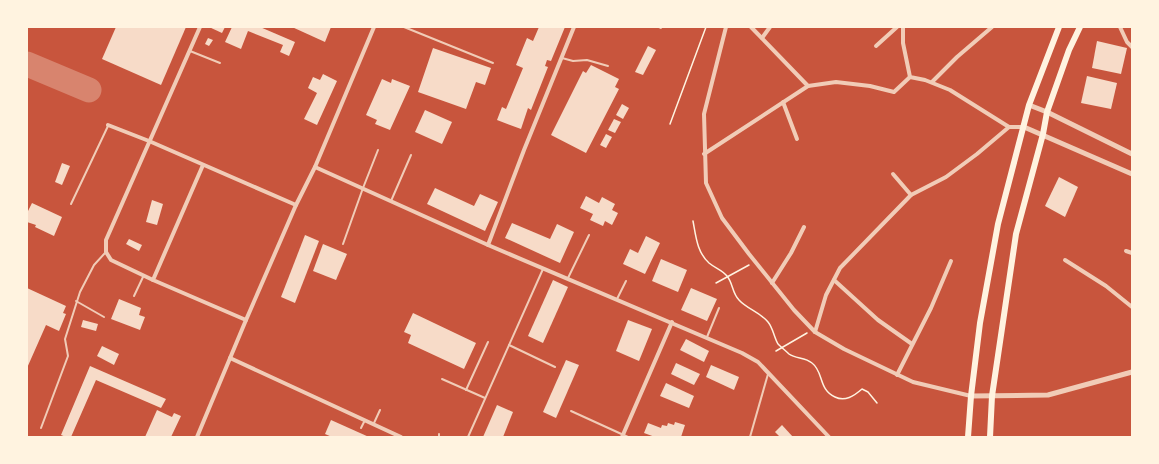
<svg xmlns="http://www.w3.org/2000/svg" width="1159" height="464" font-family="'PT Serif',serif">
	<rect width="100%" height="100%" fill="#c8553d"/>
	<g fill="none" stroke-linecap="round" stroke-linejoin="round">
		<path stroke="#d8846e" stroke-width="25" d="M27 64 89 90"/>
	</g>
	<g fill="#f7dbc8">
		<path d="M116 27H186L161 85 102 59Z"/>
		<path d="M209 27H225L222 33Z"/>
		<path d="M232 27H260L295 42 289 56 280 52 283 45 248 31 241 49 225 42Z"/>
		<path d="M292 27H331L325 42Z"/>
		<path d="M539 27H565L551 61 547 60 545 66 548 67 531 110 528 108 521 129 497 120 502 107 506 109 523 68 516 65 527 38 533 41Z"/>
		<path d="M208 38 213 40 209 46 205 44Z"/>
		<path d="M1097 41 1127 48 1121 74 1092 68Z"/>
		<path d="M648 46 656 50 643 75 635 72Z"/>
		<path d="M433 48 491 68 485 85 476 82 466 109 418 92Z"/>
		<path d="M591 65 619 79 615 87 619 89 586 153 551 135 583 71 586 73Z"/>
		<path d="M323 74 337 81 317 125 304 119 317 93 308 88 313 77 320 80Z"/>
		<path d="M1087 76 1117 83 1111 109 1081 103Z"/>
		<path d="M382 79 391 83 392 79 410 86 390 130 375 124 377 120 366 115Z"/>
		<path d="M622 104 629 108 623 119 616 115Z"/>
		<path d="M425 110 452 122 442 144 415 132Z"/>
		<path d="M614 119 621 122 615 133 608 130Z"/>
		<path d="M606 134 612 137 606 148 600 145Z"/>
		<path d="M62 163 70 166 62 185 55 182Z"/>
		<path d="M1059 177 1078 187 1065 217 1045 206Z"/>
		<path d="M435 188 474 206 480 194 498 202 485 231 427 204Z"/>
		<path d="M586 196 599 203 602 197 615 204 612 210 618 213 612 225 605 221 603 226 590 220 593 214 580 208Z"/>
		<path d="M152 200 163 204 157 225 146 222Z"/>
		<path d="M32 203 62 217 54 236 35 227 36 225 27 222V213Z"/>
		<path d="M512 223 550 239 557 224 574 232 560 263 505 238Z"/>
		<path d="M305 235 319 241 295 303 281 297Z"/>
		<path d="M646 236 660 243 645 274 623 264 630 249 638 253Z"/>
		<path d="M129 239 142 245 139 251 126 244Z"/>
		<path d="M323 244 347 254 336 280 313 271Z"/>
		<path d="M661 259 687 270 678 292 652 281Z"/>
		<path d="M553 280 568 287 543 343 528 336Z"/>
		<path d="M27 288 66 306 63 313 66 314 59 331 46 325 27 368Z"/>
		<path d="M691 288 717 299 707 321 681 310Z"/>
		<path d="M119 299 141 308 139 315 145 317 140 330 111 319Z"/>
		<path d="M413 313 476 343 464 369 408 343 411 335 404 332Z"/>
		<path d="M83 320 98 324 96 331 81 327Z"/>
		<path d="M628 320 652 329 639 361 616 351Z"/>
		<path d="M686 339 709 351 704 362 680 350Z"/>
		<path d="M102 346 119 354 114 365 97 356Z"/>
		<path d="M566 360 579 365 556 418 543 412Z"/>
		<path d="M676 363 700 374 694 385 671 374Z"/>
		<path d="M711 365 739 377 734 390 706 377Z"/>
		<path d="M90 366 166 399 161 408 96 380 71 437H66L61 435Z"/>
		<path d="M666 383 694 396 689 408 660 396Z"/>
		<path d="M497 405 513 412 503 437H483Z"/>
		<path d="M157 410 172 417 174 413 181 416 171 437H145Z"/>
		<path d="M331 420 369 437H332L325 434Z"/>
		<path d="M675 422 685 425 681 437H655L644 433 648 423 661 428 662 425 667 426 668 423 674 425Z"/>
		<path d="M782 425 793 437H780L775 432Z"/>
	</g>
	<g fill="none" stroke-linecap="round" stroke-linejoin="round">
		<g stroke="#fff3e0" stroke-width="1.5">
			<path d="M658 27 661 28"/>
			<path d="M670 124 706 27"/>
			<path d="M693 221C696 237 697 252 709 263 715 268 722 270 727 276 733 283 732 293 739 300 747 309 760 312 768 322 773 328 774 337 778 344 781 347 786 351 789 354 796 359 805 357 812 363 824 372 818 389 835 397 845 402 854 396 862 389L868 392 877 403"/>
			<path d="M716 283 749 265"/>
			<path d="M776 351 807 333"/>
		</g>
		<g stroke="#f1ccb7" stroke-width="2">
			<path d="M404 27 493 63"/>
			<path d="M190 51 220 63"/>
			<path d="M562 58 573 61 587 60 608 66"/>
			<path d="M391 201 411 155"/>
			<path d="M71 204 108 126"/>
			<path d="M343 244 363 188 378 150"/>
			<path d="M568 278 589 235"/>
			<path d="M134 296 143 277"/>
			<path d="M617 299 626 281"/>
			<path d="M76 301 104 317"/>
			<path d="M707 337 719 308"/>
			<path d="M509 345 555 367"/>
			<path d="M442 379 485 398"/>
			<path d="M466 390 488 342"/>
			<path d="M571 411 628 437"/>
			<path d="M374 423 380 410"/>
			<path d="M41 428 68 356 65 339 80 292 94 265 105 253"/>
			<path d="M361 428 365 420"/>
			<path d="M439 434V437"/>
			<path d="M468 437 543 269"/>
			<path d="M750 437 768 374"/>
		</g>
		<g stroke="#f1ccb7" stroke-width="4">
			<path d="M726 27 704 114 706 183 722 218 749 254 794 310 815 332 844 349 913 382 971 396"/>
			<path d="M751 27 808 86"/>
			<path d="M903 27V43L910 77 925 80 950 90 1009 127H1024"/>
			<path d="M1120 27 1127 42 1132 47"/>
			<path d="M762 38 770 27"/>
			<path d="M876 46 897 27"/>
			<path d="M932 82 957 57 992 27"/>
			<path d="M783 102 797 139"/>
			<path d="M108 125 149 141 296 205"/>
			<path d="M704 154 808 86 836 82 870 86 894 92 910 77"/>
			<path d="M203 165 153 280 246 320"/>
			<path d="M315 167 488 245 742 353 758 362 829 437"/>
			<path d="M893 174 911 195"/>
			<path d="M488 245 524 150 574 27"/>
			<path d="M1126 251 1132 253"/>
			<path d="M1065 260 1106 286 1132 307"/>
			<path d="M153 280 111 260 106 252V240L200 27"/>
			<path d="M834 280 878 320 912 344"/>
			<path d="M772 283 791 253 804 227"/>
			<path d="M815 332 826 295 840 268 911 195 946 177 977 154 1009 127"/>
			<path d="M230 358 401 437"/>
			<path d="M897 375 931 308 951 261"/>
			<path d="M197 437 246 320 296 205 315 167 374 27"/>
			<path d="M622 437 672 322"/>
		</g>
		<g stroke="#f1ccb7" stroke-width="5">
			<path d="M1029 105 1047 112 1132 154"/>
			<path d="M1024 127 1132 174"/>
			<path d="M971 396 1048 395 1132 372"/>
		</g>
		<g stroke="#fff3e0" stroke-width="6">
			<path d="M968 437 971 396 980 323 998 224 1029 105 1059 27"/>
			<path d="M990 437 992 396 1016 234 1043 134 1047 112 1069 50 1080 27"/>
		</g>
	</g>
	<rect width="1159" height="464" fill="none" stroke="#fff3e0" stroke-width="56"/>
</svg>
